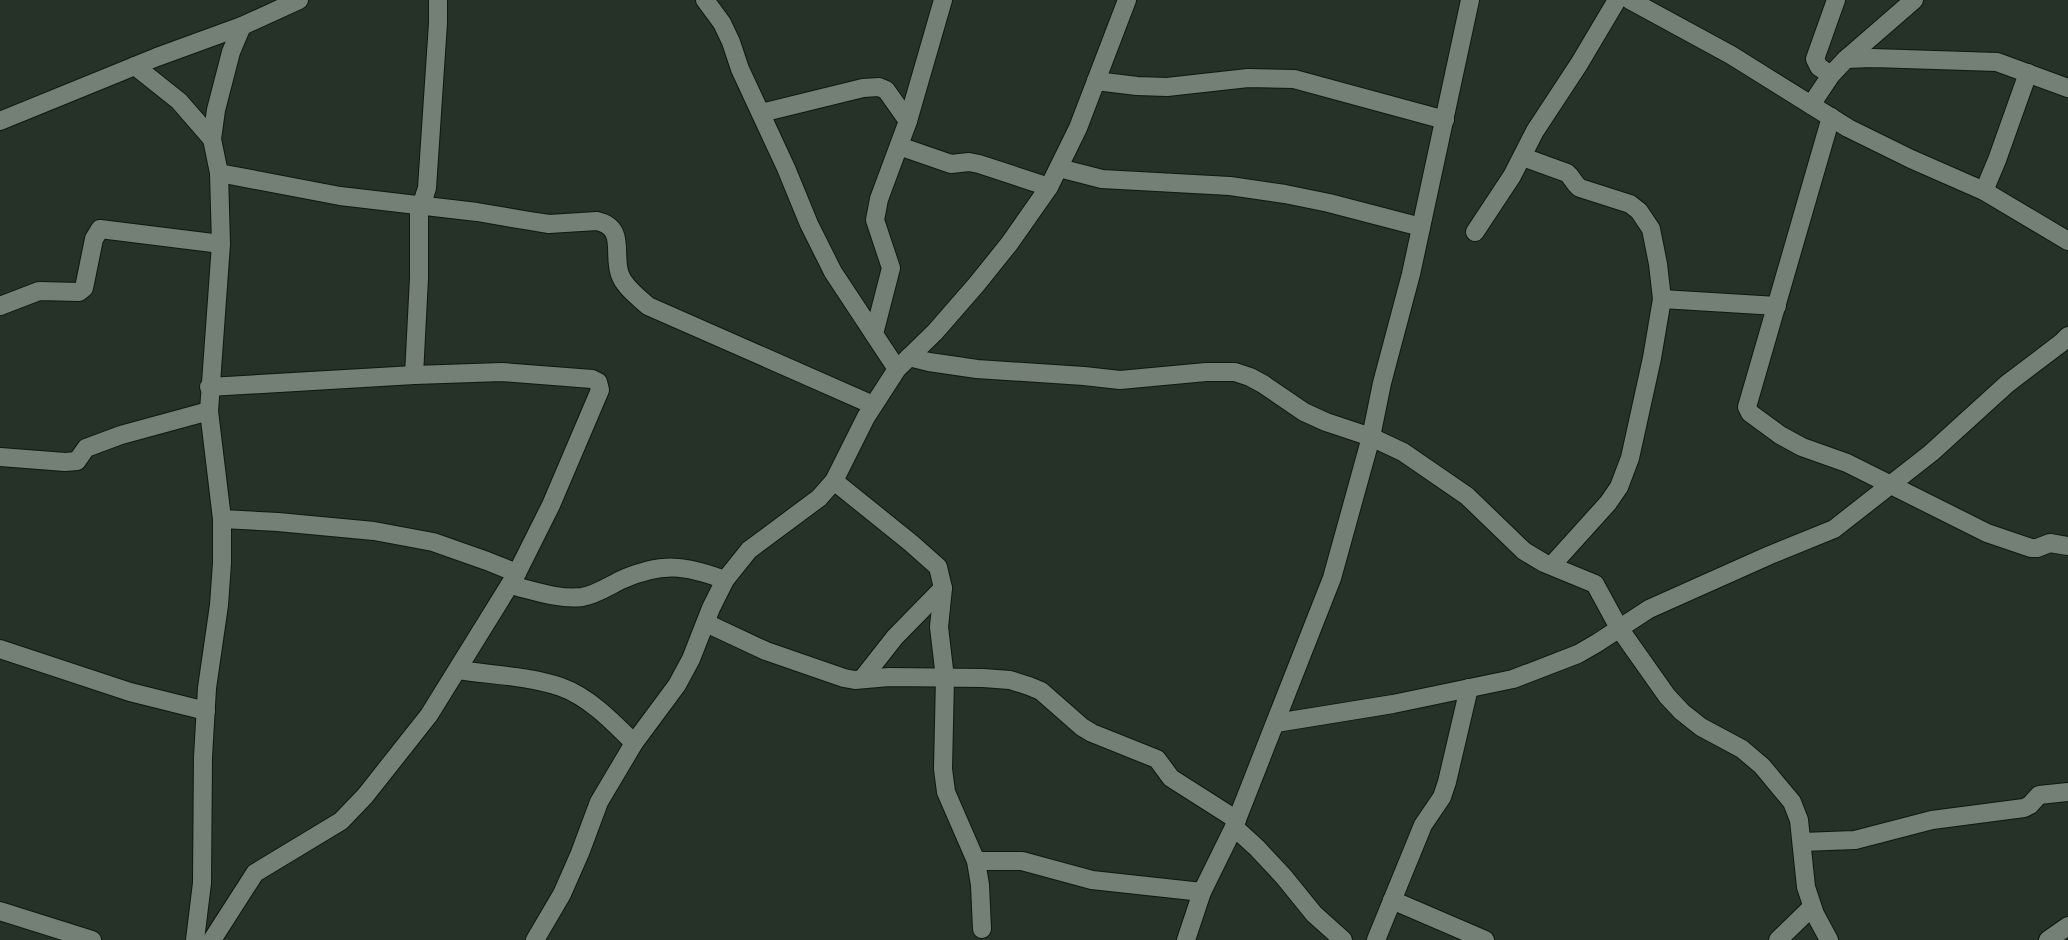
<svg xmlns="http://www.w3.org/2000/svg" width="2068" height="940" font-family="'Fira Sans Condensed',sans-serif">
	<rect width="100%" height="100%" fill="#263128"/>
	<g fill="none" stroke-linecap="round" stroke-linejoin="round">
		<g stroke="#0f1811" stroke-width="20">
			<g id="minor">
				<path d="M705 0 722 23 731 42 740 69 786 168 809 224 833 272 897 369"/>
				<path d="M1630 0 1731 55 1848 128 1911 159 1984 191 2068 241"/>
				<path d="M1846 59 1873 58 1997 62 2068 88"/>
				<path d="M135 66 179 101 212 139"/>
				<path d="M1831 75 1819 67 1815 59 1836 0"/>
				<path d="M1096 81 1137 86 1167 87 1248 78 1294 79 1445 120"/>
				<path d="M1811 105 1831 75 1846 59 1914 0"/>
				<path d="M761 113 863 88 879 87 886 90 908 121"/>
				<path d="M1831 117 1747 407 1750 413 1780 435 1802 447 1847 463 1987 533 2031 548H2037L2050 543 2068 546"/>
				<path d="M0 121 157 57 242 26 299 0"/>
				<path d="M899 146 951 164 969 162 979 164 1049 187"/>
				<path d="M1523 157 1567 173C1573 178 1574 184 1580 188L1630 204 1639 211 1651 229 1658 264 1662 299 1652 358 1630 458 1619 487 1608 503 1552 565"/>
				<path d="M1059 168 1102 179 1230 186 1285 194 1329 203 1421 227"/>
				<path d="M219 173 340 196 477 212 530 221 549 224 597 221C628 228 611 257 621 277 626 288 639 298 648 306L873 405"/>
				<path d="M1984 191 1997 160 2028 73"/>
				<path d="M1475 232 1512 176 1535 131 1579 64 1617 0"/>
				<path d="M1662 299 1777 306"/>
				<path d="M0 306 39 291 79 292 84 288 94 239 100 229 221 244"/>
				<path d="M874 334 891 268 875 220 879 199 908 121 943 0"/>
				<path d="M909 357 929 362 977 369 1084 376 1120 380 1206 372H1235L1250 377 1263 384 1304 412 1326 422 1371 437 1403 452 1467 496 1524 551 1544 563 1595 584 1619 628 1667 696 1682 712 1701 727 1742 749 1762 766 1792 802 1799 820 1806 887 1815 914 1829 940"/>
				<path d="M414 375 419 278V213L427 188 438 23V0"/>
				<path d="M209 387 414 375 502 372 592 379 598 382 600 390 551 505 517 573 429 715 365 796 341 821 255 873 212 940"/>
				<path d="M0 457 65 462 77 461 86 448 121 435 209 411"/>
				<path d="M834 481 911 543 938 567 943 588 939 627 945 678 943 769 946 792 976 861 980 885 982 929"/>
				<path d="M222 519 278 522 374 531 433 542 487 561 517 573"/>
				<path d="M510 585C532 590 559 600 582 597 595 595 609 586 621 580 662 562 685 565 725 580"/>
				<path d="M706 623 766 651 844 678 855 680 889 677 983 678 1010 680 1029 686 1041 691 1082 727 1092 733 1157 759 1171 778 1237 820"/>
				<path d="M0 649 130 692 206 711"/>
				<path d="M458 670C492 675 528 676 561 687 589 697 613 722 634 743"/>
				<path d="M862 679 895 637 943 588"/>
				<path d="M1276 723 1393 704 1513 679 1578 654 1597 643 1649 609 1770 555 1834 529 1931 453 2007 384 2061 343 2068 336"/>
				<path d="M1234 827 1257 848 1284 877 1314 914 1343 940"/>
				<path d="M1802 842 1855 840 1932 820 2024 808 2030 805 2039 795 2068 792"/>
				<path d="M976 861H1022L1092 880 1202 892"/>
				<path d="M1392 900 1485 940"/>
				<path d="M0 911 92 940"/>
				<path d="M195 940 202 883 203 757 207 688 219 605 222 563V519L209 411 221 244 219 173 212 139 216 110 231 52 242 26"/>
				<path d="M535 940 562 894 580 853 599 802 634 743 677 685 691 659 711 608 725 580 749 550 819 498 834 481 866 417 897 369 935 332 976 285 1009 244 1049 187 1078 128 1127 0"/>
				<path d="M1186 940 1202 892 1234 827 1332 578 1371 437 1382 383 1411 274 1470 0"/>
				<path d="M1376 940 1423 825 1442 797 1447 782 1469 688"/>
				<path d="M1778 940 1812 907"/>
				<path d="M2048 940 2068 926"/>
			</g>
		</g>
		<use href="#minor" stroke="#748076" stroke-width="18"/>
	</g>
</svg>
